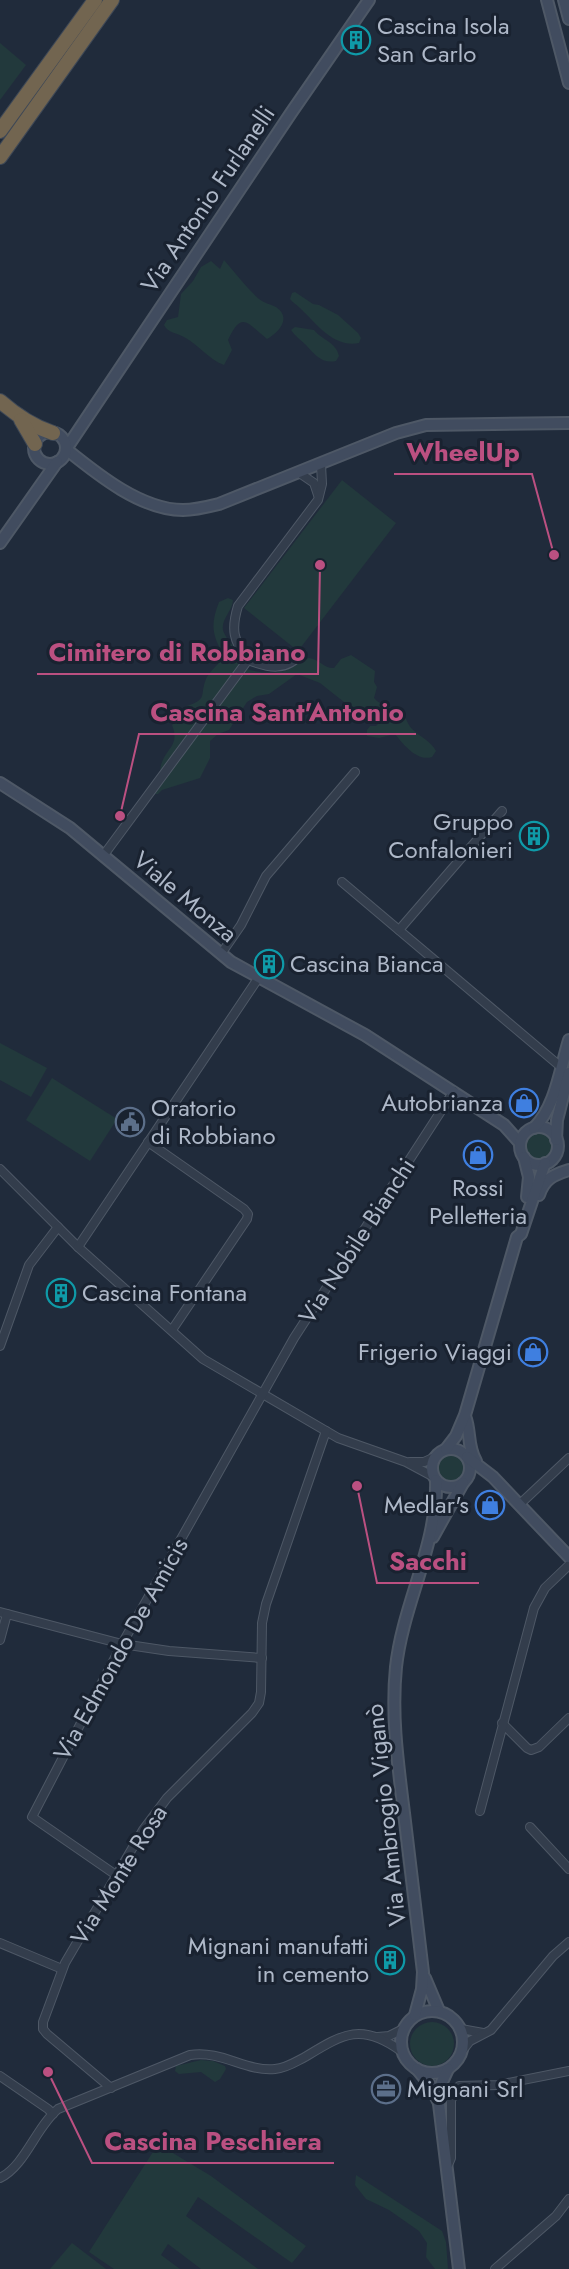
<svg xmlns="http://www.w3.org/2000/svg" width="569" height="2269" font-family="Jost,sans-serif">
	<rect width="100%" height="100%" fill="#202b3b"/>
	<g fill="#22393c">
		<path d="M0 43 26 65 0 100Z"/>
		<path d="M224 260C235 273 246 287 259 299 264 303 270 304 276 307 292 318 279 332 267 339 247 323 242 310 228 340L232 350 224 365C208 359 199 345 184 337 177 333 168 333 164 325L167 320 178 317 181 294 193 281 201 267 211 261 220 269Z"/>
		<path d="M295 292 313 304 319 305 338 315 358 333 361 338 359 343C333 348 316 323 300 308 296 304 293 303 290 299L292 293Z"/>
		<path d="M295 327 314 330C322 340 336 342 339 356L336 361C322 364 315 355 306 345 301 340 295 336 291 330Z"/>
		<path d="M342 480 396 523 298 651 244 608Z"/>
		<path d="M228 598 233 600C233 610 221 619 223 630 224 635 230 642 233 646 236 652 235 659 239 664 248 673 273 674 284 671 292 669 303 658 309 658 319 659 325 669 334 668L341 659 351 655 375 671 374 682 377 687 374 698C381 706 390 706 399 711 407 716 406 723 412 729 420 737 431 741 436 751L432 757C417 762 403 744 395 734L379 738 367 736V730L370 726H376L380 722 372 714 349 706 320 683 297 674 269 694 257 696 247 702 229 730 218 734 210 741V758L200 778 162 790 158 794H152L148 791 149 785 160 776C159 748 182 750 172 725L185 713 184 707C209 699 199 697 206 679 209 672 219 663 225 657 212 636 210 625 219 602Z"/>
		<path d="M0 1043 47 1068 31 1097 0 1080Z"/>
		<path d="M52 1078 117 1119 90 1161 26 1120Z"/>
		<circle cx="539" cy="1145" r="15"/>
		<circle cx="451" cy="1468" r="14"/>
		<circle cx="432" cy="2044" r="22"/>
		<path d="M201 2060 213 2061 225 2066 226 2069 220 2079 215 2082 201 2072 179 2074 175 2071 176 2066Z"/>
		<path d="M158 2144 211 2176 306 2246 292 2263 198 2197 186 2216 258 2269H201L168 2244 161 2255 180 2269H114L89 2252Z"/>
		<path d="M356 2175 442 2231 446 2242 448 2269H435L426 2257 427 2243 419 2231 389 2210 366 2199 355 2185Z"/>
		<path d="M72 2243 106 2269H50Z"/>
	</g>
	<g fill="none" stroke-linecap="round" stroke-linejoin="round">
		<g stroke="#4e5866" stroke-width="10">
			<g id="street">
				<path d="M298 472 314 483 318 495"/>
				<path d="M248 660C233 641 231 629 238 606L318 500 322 484 321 464"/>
				<path d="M248 660C269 668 286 672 302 653"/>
				<path d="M103 856 248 660"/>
				<path d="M342 882 561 1067"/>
				<path d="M399 930 502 811"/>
				<path d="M221 954 241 925 266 876 355 772"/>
				<path d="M148 1142 244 1209 248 1214 247 1219 172 1330"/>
				<path d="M0 1169 78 1247 203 1359 338 1438 406 1462 434 1477"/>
				<path d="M78 1247 259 977"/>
				<path d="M0 1346 29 1265 58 1227"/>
				<path d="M410 1462H424L435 1457"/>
				<path d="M520 1504 569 1458"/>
				<path d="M0 1612 122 1644 169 1651 262 1658"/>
				<path d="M0 1640 7 1614"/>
				<path d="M502 1723 527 1748 531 1750 539 1747 569 1718"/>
				<path d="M480 1811 534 1608 545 1588 569 1565"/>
				<path d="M530 1827 569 1869"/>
				<path d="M116 1875 32 1817 122 1644 294 1338 454 1091"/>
				<path d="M0 1943 62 1969"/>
				<path d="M461 2029 483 2033"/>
				<path d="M378 2037 389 2036 403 2029"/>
				<path d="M462 2051 470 2041 491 2030 553 1956 569 1942"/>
				<path d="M0 2076 48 2109 53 2114"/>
				<path d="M111 2088 47 2034 43 2029V2022L65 1963 143 1830 167 1798 252 1713 259 1703 261 1692 262 1623 266 1604 326 1431"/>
				<path d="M448 2165 451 2158V2100L459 2086 498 2085 569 2071"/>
				<path d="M0 2178C25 2166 36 2127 58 2109L190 2055C222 2050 246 2072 275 2069 287 2068 295 2062 305 2057 343 2034 361 2022 401 2051"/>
				<path d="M495 2269 556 2216 569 2199"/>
			</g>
		</g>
		<g stroke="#4e5866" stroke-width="14">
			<g id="secondary">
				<path d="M369 0 291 113 66 449C97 474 141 510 183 510 195 510 207 507 219 504L396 433 426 425 569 423"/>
				<path d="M547 0 569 83"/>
				<path d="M564 0 569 19"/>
				<circle cx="50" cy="448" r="16"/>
				<path d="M0 543 57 462"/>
				<path d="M0 783 70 828 231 962 365 1035 504 1125 520 1143"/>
				<circle cx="539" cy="1146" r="19"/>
				<path d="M534 1128C556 1106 560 1069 569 1040"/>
				<path d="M556 1140 557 1120 569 1073"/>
				<path d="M524 1157 529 1177 527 1197"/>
				<path d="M539 1195C544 1179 553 1175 569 1170"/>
				<path d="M465 1416C471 1431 467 1447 476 1461"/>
				<circle cx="451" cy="1468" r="19"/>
				<path d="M446 1449 456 1436 465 1415 517 1237 521 1234 545 1163"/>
				<path d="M467 1457 493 1477 569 1557"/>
				<path d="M433 1537 463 1483"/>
				<path d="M425 1978 439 2011"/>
				<circle cx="432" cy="2042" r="31"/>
				<path d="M415 2015 422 1989 423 1972C417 1919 410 1866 404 1813 398 1764 391 1716 396 1667 403 1603 438 1545 436 1480"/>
				<path d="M417 2069 430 2085 438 2101"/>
				<path d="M448 2069 442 2082 439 2104 459 2269"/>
			</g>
		</g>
		<g stroke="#3e4856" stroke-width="16">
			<g id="highway">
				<path d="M0 131 95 0"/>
				<path d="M0 157 112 0"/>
				<path d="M0 401C17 416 32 426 53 433"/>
				<path d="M21 420 35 444"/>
			</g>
		</g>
		<use href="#street" stroke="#333d4c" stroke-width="8"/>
		<use href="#secondary" stroke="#414c5f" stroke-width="10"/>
		<use href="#highway" stroke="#726550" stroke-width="14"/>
	</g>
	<defs>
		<g id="building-ring" transform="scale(1.5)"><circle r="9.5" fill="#192230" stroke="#0f9aa8" stroke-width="1.5"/><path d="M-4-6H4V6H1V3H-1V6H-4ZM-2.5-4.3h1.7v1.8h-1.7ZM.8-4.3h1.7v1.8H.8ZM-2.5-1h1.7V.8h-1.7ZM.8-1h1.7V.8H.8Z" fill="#0f9aa8"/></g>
		<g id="shop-ring" transform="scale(1.5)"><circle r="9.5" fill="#192230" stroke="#3f7fe0" stroke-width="1.5"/><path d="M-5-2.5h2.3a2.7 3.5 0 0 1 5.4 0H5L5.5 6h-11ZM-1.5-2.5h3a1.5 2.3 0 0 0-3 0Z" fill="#3f7fe0"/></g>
		<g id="civic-ring" transform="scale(1.5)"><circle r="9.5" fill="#192230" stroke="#5c6f8a" stroke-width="1.5"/><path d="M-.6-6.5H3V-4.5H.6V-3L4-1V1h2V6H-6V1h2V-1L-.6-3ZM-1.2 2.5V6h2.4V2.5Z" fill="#5c6f8a"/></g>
		<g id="office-ring" transform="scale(1.5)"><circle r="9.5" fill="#192230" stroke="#5c6f8a" stroke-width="1.5"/><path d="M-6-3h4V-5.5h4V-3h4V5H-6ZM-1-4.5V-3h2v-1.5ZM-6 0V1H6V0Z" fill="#5c6f8a"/></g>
	</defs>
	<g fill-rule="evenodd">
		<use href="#building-ring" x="356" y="40"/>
		<use href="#building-ring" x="534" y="836"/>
		<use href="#building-ring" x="269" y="964"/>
		<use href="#shop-ring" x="524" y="1103"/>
		<use href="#civic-ring" x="130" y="1122"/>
		<use href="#shop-ring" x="478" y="1155"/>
		<use href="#building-ring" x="61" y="1293"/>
		<use href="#shop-ring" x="533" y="1352"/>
		<use href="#shop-ring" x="490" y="1505"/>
		<use href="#building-ring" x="390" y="1960"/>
		<use href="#office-ring" x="386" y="2089"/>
	</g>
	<g text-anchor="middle" stroke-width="6" stroke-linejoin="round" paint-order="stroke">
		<g font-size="24" fill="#aeb8c8" stroke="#192230" text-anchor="start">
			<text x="377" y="34">Cascina Isola<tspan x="377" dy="28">San Carlo</tspan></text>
			<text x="513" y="830" text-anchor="end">Gruppo<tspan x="513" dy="28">Confalonieri</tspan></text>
			<text x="290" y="972">Cascina Bianca</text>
			<text x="503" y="1111" text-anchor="end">Autobrianza</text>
			<text x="151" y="1116">Oratorio<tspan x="151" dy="28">di Robbiano</tspan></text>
			<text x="478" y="1196" text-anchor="middle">Rossi<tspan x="478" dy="28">Pelletteria</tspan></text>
			<text x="82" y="1301">Cascina Fontana</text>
			<text x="512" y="1360" text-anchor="end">Frigerio Viaggi</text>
			<text x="469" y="1513" text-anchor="end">Medlar's</text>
			<text x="369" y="1954" text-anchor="end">Mignani manufatti<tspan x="369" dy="28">in cemento</tspan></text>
			<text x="407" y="2097">Mignani Srl</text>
		</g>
		<g font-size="24" fill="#aeb8c8" stroke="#192230">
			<text transform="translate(208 199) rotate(-56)" y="8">Via Antonio Furlanelli</text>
			<text transform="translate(185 897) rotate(40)" y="8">Viale Monza</text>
			<text transform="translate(357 1241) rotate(-57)" y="8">Via Nobile Bianchi</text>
			<text transform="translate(121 1649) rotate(-61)" y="8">Via Edmondo De Amicis</text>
			<text transform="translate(386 1815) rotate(-96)" y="8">Via Ambrogio Viganò</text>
			<text transform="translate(119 1875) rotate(-58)" y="8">Via Monte Rosa</text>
		</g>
	</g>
	<path fill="none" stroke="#bb5081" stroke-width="2" d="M554 555L532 474H394M320 565L318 674H37M120 816L139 734H416M357 1486L377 1583H479M48 2072L92 2163H334"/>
	<g fill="#bb5081" stroke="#192230" stroke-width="2">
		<circle cx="554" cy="555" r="6"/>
		<circle cx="320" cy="565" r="6"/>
		<circle cx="120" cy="816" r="6"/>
		<circle cx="357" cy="1486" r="6"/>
		<circle cx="48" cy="2072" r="6"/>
	</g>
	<g font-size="26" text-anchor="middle" font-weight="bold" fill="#bb5081" stroke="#192230" stroke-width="6" stroke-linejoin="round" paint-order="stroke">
		<text x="463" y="461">WheelUp</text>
		<text x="177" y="661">Cimitero di Robbiano</text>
		<text x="277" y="721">Cascina Sant'Antonio</text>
		<text x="428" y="1570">Sacchi</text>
		<text x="213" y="2150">Cascina Peschiera</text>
	</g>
</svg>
